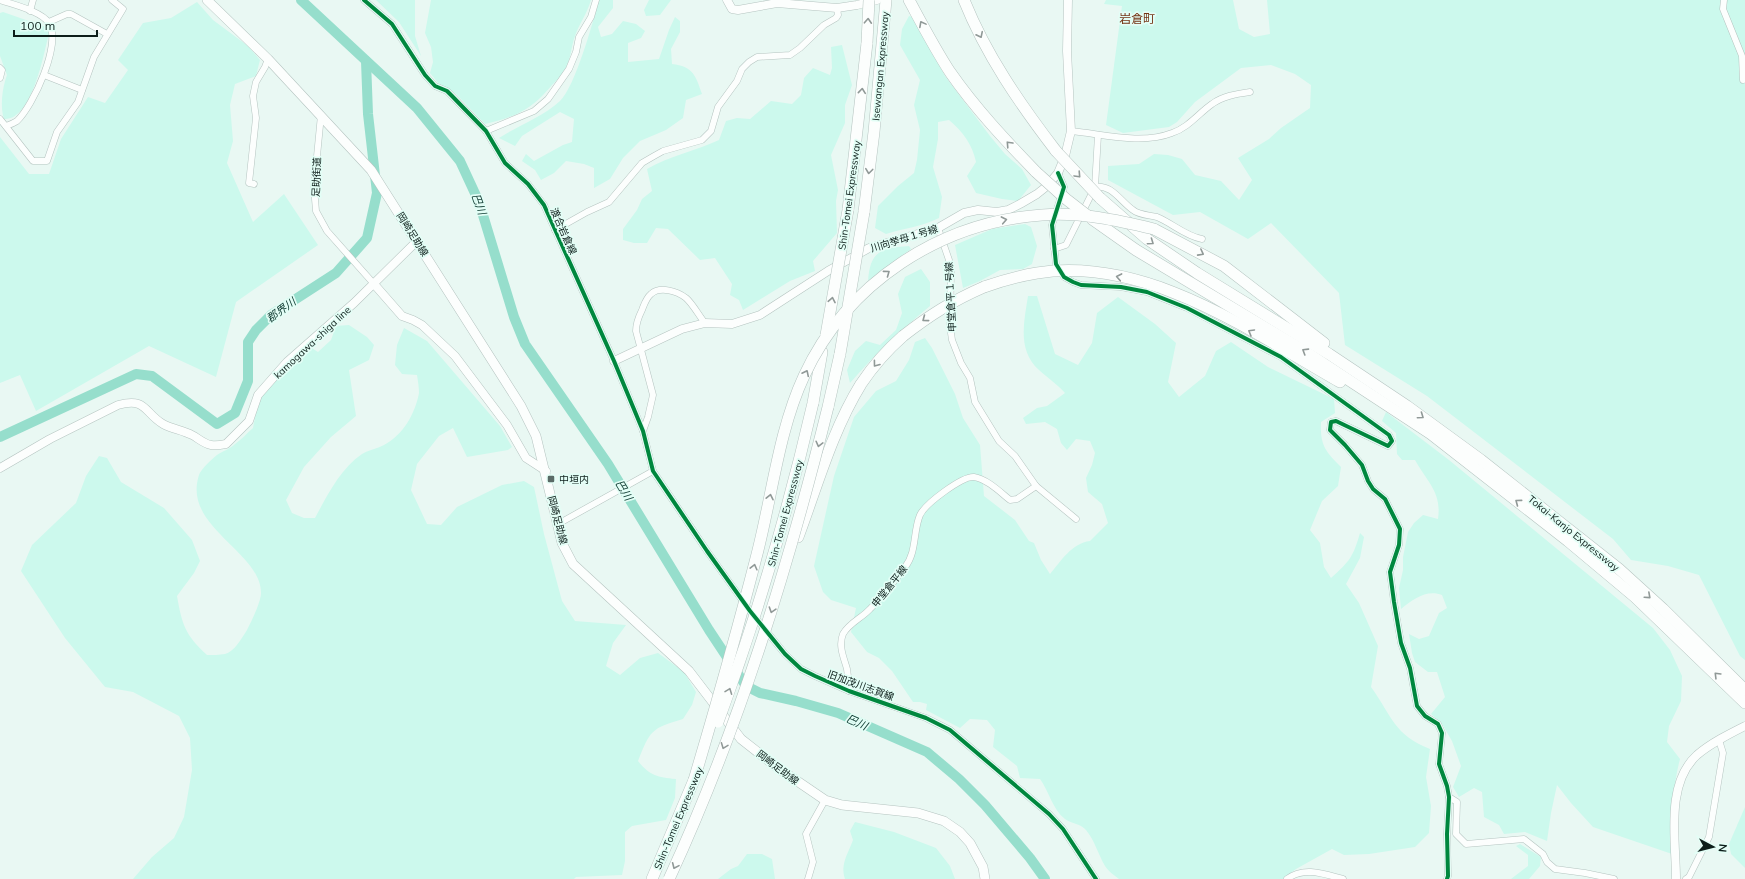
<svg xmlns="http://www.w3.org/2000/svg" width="1745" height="879" font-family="Mulish,'Noto Sans JP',sans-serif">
	<rect width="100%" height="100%" fill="#e9f8f3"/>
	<g fill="#ccf9ed">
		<path d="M376 0H415V36L421 56 399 22Z"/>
		<path d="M431 0H591C587 14 579 24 575 36 571 47 571 58 566 68 562 75 557 80 552 85 530 111 517 116 485 124L456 94 438 83 430 73 433 62 431 47 425 33Z"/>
		<path d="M599 0H613V8L598 27 601 37 612 34 623 21 636 24 645 31 641 38 628 43V62L659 59 669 30 675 17 680 21V32L671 49 672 64C693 66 696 76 702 94L686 100 683 118 666 130 640 141 623 158 610 179 594 188V168L584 164 566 161 554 173 541 180 535 170 522 161 526 154 534 161 563 145 572 142 574 119 560 112 522 136 515 146 499 138C519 125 543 117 560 101 575 87 593 22 599 0Z"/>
		<path d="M649 0H671L660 15 646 16 644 10Z"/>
		<path d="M1106 0H1233L1239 29 1254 37 1270 34 1267 0H1745V660L1740 656 1699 575 1668 566 1631 560 1613 539 1427 396 1345 345 1339 293 1271 223 1248 239 1200 212 1173 215 1108 180V166L1139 164 1154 154 1168 155 1182 159 1195 175 1221 181 1239 200 1252 180 1238 158 1269 139 1281 128 1310 108 1311 85 1295 74 1271 65 1241 68 1195 102 1177 122 1169 127 1123 133 1106 125 1122 6 1104 4Z"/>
		<path d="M197 2 213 20 248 46 260 60 256 76 235 84 230 105 233 141 227 163 253 222 284 194 318 245 236 302 216 377 149 346 36 411 20 375 0 383V137L29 174H49L61 139 88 97 105 103 128 70 118 60 143 23 171 18Z"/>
		<path d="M3 12 46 27 49 33C44 53 32 121 4 119 0 107 2 88 7 75L0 56V13Z"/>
		<path d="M909 16 914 17 945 76 990 136 1005 154 1022 169 1031 185 1018 201 1002 199 976 193 967 176 976 162C972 144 963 132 949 120L938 122V139L933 167 942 197 939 218C921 227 904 228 886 234L875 228 878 206 898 186 914 173 917 160 920 130 914 105 920 80 900 45 902 29Z"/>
		<path d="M842 45 852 85 845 105V123L831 155 838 190 836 201 837 233 813 261 815 271 790 281 743 310 739 300 730 295 732 284 715 258 700 260 668 229 656 228 647 243H634L623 240V229L637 210 642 199 652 191 647 169C669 156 696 151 719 140L726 121 737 118 750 119 771 101 792 104 801 95 804 78 813 68 830 75 832 68 831 47Z"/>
		<path d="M1025 224 1031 227 1037 246 1032 264 1023 269 1000 270 980 281 963 288 955 245 992 229Z"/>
		<path d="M909 246 911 249 868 281C870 251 881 248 909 246Z"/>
		<path d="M921 269 930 282V306C901 330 874 355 850 383L847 370 855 351 866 341 880 345 896 330 902 313 898 294 905 277Z"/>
		<path d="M1028 296H1037L1055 354 1078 365 1092 343 1097 313 1118 297 1155 324 1176 343 1168 382 1179 397 1205 376 1216 351 1231 342 1268 367 1334 399 1335 413 1321 422C1320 445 1325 451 1341 467L1338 486 1322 501 1310 530 1320 543 1324 567 1331 578C1350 561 1353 557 1360 533L1364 537 1360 558 1346 584 1359 603 1378 646 1371 687C1392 716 1394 735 1430 749L1426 777 1431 806 1429 833 1415 847 1369 854 1344 855 1332 849 1296 869 1283 879H1119C1114 875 1108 871 1105 866 1098 854 1095 841 1086 830 1080 823 1071 824 1065 819 1052 809 1049 791 1040 779L1020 778 1017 766 993 747 995 730 987 720 970 719 960 728 926 710 927 704 920 702H913L892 671 879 658 867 652 851 632 856 608 831 600 823 592 814 566 834 476 854 417 876 391 896 381 909 360 915 342 925 338 932 348 955 394 963 418 980 445 984 496 1015 520 1029 541 1034 543 1041 560 1050 574C1061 561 1072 543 1090 541L1108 523 1102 504 1088 492 1086 478 1092 465 1095 453 1090 441 1076 439 1067 450 1061 443 1057 429 1045 422 1026 424 1023 418 1037 408 1047 406 1065 393C1057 384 1048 378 1039 370 1017 350 1024 322 1028 296Z"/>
		<path d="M349 325 367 337 374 345 369 360 349 370 356 416 331 437 304 467 286 500 292 513 304 518H315C327 496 340 469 362 454 368 450 377 449 384 445 403 435 415 414 419 393 419 388 418 381 417 375L402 374 395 365 397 345 404 328 427 341 500 426 512 447 508 450 467 457 453 428 439 436 417 464 411 490 427 524 441 525 457 507 502 485 524 481 534 487 544 534 562 601 575 621 626 625 613 643 606 666 620 675 640 658 658 653 684 672 696 692 692 705 683 719C651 728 650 731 638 761 650 776 657 777 676 779L675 798 666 820 632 826 625 832V861L622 875 576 877 574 879H133L152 857 174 838 184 817 192 770 190 738 179 716 133 692 105 687 65 638 21 571 32 545 76 503 86 476 99 456 107 458 121 482 164 508 192 540 200 561 194 573 177 596C182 624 185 635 207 655 213 655 219 655 225 654 234 652 242 638 247 630 251 622 261 602 261 593 261 551 182 527 199 475 201 469 212 459 217 455 223 451 230 449 235 444 242 439 246 434 253 428L258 401 270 383 310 347 318 352 331 340 336 326Z"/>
		<path d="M1386 412 1449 460 1653 628 1670 650 1682 676 1681 701 1669 726 1667 742 1680 759C1672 789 1671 822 1672 854L1593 827 1571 803 1557 785 1551 813 1547 841 1525 832 1504 834 1499 825 1484 817 1482 792 1474 788 1459 797 1453 787 1461 766 1452 741 1442 724 1431 714 1445 697 1437 672H1428L1415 662 1412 653 1409 634 1419 639 1429 636 1439 613 1447 608 1442 595C1427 589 1413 599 1401 609L1399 588 1403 570V557L1408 532 1414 523 1423 515 1438 519C1442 492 1427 482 1415 460H1402L1397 454 1396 433 1382 421Z"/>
		<path d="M1745 807V868L1731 854 1729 844Z"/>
		<path d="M855 822 894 832 936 848 950 866 955 879H845C840 864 848 854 853 840L850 831Z"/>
		<path d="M1520 844 1541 857 1540 866 1529 879H1511L1528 866V855L1516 846Z"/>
		<path d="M747 854H762L772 859 775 879H718L731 869 738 866Z"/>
	</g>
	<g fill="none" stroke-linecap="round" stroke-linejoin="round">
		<g stroke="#96decc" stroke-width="10">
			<path d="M301 0 417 108 460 161 479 202 514 317 525 344 608 464 709 630 746 686 760 693 796 701 838 713 927 752 959 779 985 805 1030 858 1045 879"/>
			<path d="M0 437 136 374 152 376 217 424 235 413 248 381V342L256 330 271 315 336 273 367 238 377 193 368 114 366 61"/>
		</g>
		<g stroke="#b5c4c0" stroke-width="7">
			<g id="street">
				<path d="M0 0C14 5 41 11 49 23 62 44 33 106 17 121 14 123 9 125 6 126"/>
				<path d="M364 0 392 24 425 75 435 86 447 91 452 96 486 131 505 163 528 184 544 205 614 361 643 431 653 471 707 551 750 611 785 654 801 669 815 676 849 691 926 718 950 730 1049 814 1063 829 1096 879"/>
				<path d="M1724 0 1723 9 1742 56 1743 80"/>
				<path d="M30 11 33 0"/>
				<path d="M49 22 67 14H71L107 34"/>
				<path d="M0 68 2 70 0 78"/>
				<path d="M44 75 82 90"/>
				<path d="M321 115 314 187 316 211 327 231 374 284"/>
				<path d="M0 119 33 161H47L57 132 78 102 94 57 123 9 112 0"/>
				<path d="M486 131 534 111 548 99 569 69 576 52 579 37 591 17 596 0"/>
				<path d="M1071 131C1103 134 1141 145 1172 133 1188 128 1199 113 1212 104 1223 96 1236 94 1250 92"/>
				<path d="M254 184 249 183 256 118 253 96 256 82 265 67 268 59"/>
				<path d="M1095 187C1112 184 1120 201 1133 210 1139 215 1149 215 1157 217 1172 223 1185 236 1202 239"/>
				<path d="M938 228 949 260 951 270 950 326 952 340 961 363 970 378 975 402 999 441 1015 456 1036 486 1076 519"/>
				<path d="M555 230 587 212 609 202 642 163 654 156 663 151 702 140 711 131 718 107 737 81 742 69 749 62 757 57 790 55 800 48 824 25 836 18 838 15 837 8"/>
				<path d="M1054 249 1066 245 1095 187 1098 135"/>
				<path d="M1056 264 1052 225 1064 187 1058 173"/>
				<path d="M1064 277 1073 282 1081 285 1121 287 1147 292 1187 308 1281 357 1389 435 1392 441 1388 446 1336 421 1331 422 1330 430 1345 445 1362 465 1368 481 1373 489 1385 499 1400 529 1399 545 1390 572 1394 602 1401 643 1410 668 1417 706 1425 716 1438 724 1442 733 1439 764 1447 786 1449 797 1447 834 1448 876 1447 879"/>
				<path d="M643 431 648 417 653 395 636 331C636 323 638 318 642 310 644 305 646 298 651 294 660 286 677 291 686 298 693 304 699 316 705 323"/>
				<path d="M558 524 653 471"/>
				<path d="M849 691C849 684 848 676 847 669 844 658 838 646 843 634 849 623 862 618 870 609 883 596 894 581 905 567 917 552 913 531 920 515 925 504 962 476 974 477 987 479 1000 492 1010 500L1017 499 1036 486"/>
				<path d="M1449 797 1457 802 1456 834 1466 844 1524 839 1543 854 1547 862 1555 869 1585 873 1614 879"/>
				<path d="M808 879 813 862 806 834 825 800"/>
				<path d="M1287 879C1304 866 1324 874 1343 879"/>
				<path d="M1686 879 1689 877 1709 837 1723 753 1719 740"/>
			</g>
		</g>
		<g stroke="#b5c4c0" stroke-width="9">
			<g id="secondary">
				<path d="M727 0 732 9 738 10 777 3 837 8 857 5 877 0"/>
				<path d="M374 284 402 316 413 320 422 325 455 356 507 425 526 458 546 471"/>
				<path d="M614 361 682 329 705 323 732 324 760 315 828 271 869 248 938 228 964 213 978 210 997 212 1008 210 1020 204 1037 194 1047 186 1058 173 1065 156 1071 131 1067 51 1068 0"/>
				<path d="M0 468 50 439 118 405C147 397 144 413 163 424 172 429 182 430 192 435 198 438 204 444 211 445 216 446 221 445 226 444L249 421 258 395 287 362 354 303 417 241"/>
				<path d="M1676 879C1676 840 1665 784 1697 755 1711 743 1729 734 1745 726"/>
			</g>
		</g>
		<g stroke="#b5c4c0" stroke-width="10">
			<path id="primary" d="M207 0 268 59 371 170 521 406 536 436 562 543 573 564 689 671 741 739 778 768 825 800 842 805 918 813 944 821 960 832 970 843 983 867 985 879"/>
		</g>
		<g stroke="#b5c4c0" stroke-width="12">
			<g id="highway">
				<path d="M909 0C922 24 935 49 950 72 975 108 1005 140 1036 172"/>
				<path d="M964 0C986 55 1020 104 1056 151"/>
				<path d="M1100 198 1147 239 1197 273 1329 354 1407 406 1481 460 1619 569 1663 609 1745 690"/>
				<path d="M848 210 867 43"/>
				<path d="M864 212 874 132 886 0"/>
				<path d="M1092 219 1136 250 1306 352 1431 434 1568 541 1635 597 1745 703"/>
				<path d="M1154 229 1224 266 1324 343"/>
				<path d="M984 287C1001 281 1019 276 1037 273 1147 256 1250 331 1340 382"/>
				<path d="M813 403 822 352"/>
				<path d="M828 407 840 354"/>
				<path d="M798 537C817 486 832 431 861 384 873 366 887 350 903 336"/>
				<path d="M652 879 694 780"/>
			</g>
		</g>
		<use href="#street" stroke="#fcfefd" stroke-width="6"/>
		<use href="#secondary" stroke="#fcfefd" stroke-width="8"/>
		<use href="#primary" stroke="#fcfefd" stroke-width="9"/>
		<use href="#highway" stroke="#fcfefd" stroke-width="11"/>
		<g stroke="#b5c4c0" stroke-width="12" stroke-linecap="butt">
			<g id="highway-bridge">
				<path d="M867 43 869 0"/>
				<path d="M1056 151 1100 198"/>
				<path d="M1036 172 1066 199 1088 216"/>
				<path d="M826 335 848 210"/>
				<path d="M903 336C930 315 952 301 984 287"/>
				<path d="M840 354 864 212"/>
				<path d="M718 722C757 617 788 511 813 403"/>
				<path d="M694 780C716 706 737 632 756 558 772 498 778 432 804 376 847 283 940 222 1042 215 1080 212 1117 220 1154 229"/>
				<path d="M669 879C739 728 788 568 828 407"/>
			</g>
		</g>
		<use href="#highway-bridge" stroke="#fcfefd" stroke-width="11"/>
		<g stroke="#e3fef6" stroke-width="6">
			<g id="cycleway">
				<path d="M364 0 392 24 425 75 435 86 447 91 452 96 486 131 505 163 528 184 544 205 614 361 643 431 653 471 707 551 750 611 785 654 801 669 815 676 849 691 926 718 950 730 1049 814 1063 829 1096 879"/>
				<path d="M1058 173 1064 187 1052 225 1053 234 1056 264 1064 277 1073 282 1081 285 1121 287 1147 292 1187 308 1281 357 1389 435 1392 441 1388 446 1336 421 1331 422 1330 430 1345 445 1362 465 1368 481 1373 489 1385 499 1400 529 1399 545 1390 572 1394 602 1401 643 1410 668 1417 706 1425 716 1438 724 1442 733 1439 764 1447 786 1449 797 1447 834 1448 876 1447 879"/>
			</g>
		</g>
		<use href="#cycleway" stroke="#00873e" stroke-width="4"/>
	</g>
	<defs><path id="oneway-chevron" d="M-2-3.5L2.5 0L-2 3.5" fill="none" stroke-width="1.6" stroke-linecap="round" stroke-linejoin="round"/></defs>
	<g stroke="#909997">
		<use href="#oneway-chevron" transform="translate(868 21) rotate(-87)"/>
		<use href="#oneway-chevron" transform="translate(922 24) rotate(-118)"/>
		<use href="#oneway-chevron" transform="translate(980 35) rotate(64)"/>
		<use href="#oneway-chevron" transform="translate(862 91) rotate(-84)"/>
		<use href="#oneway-chevron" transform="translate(1009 144) rotate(-133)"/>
		<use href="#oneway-chevron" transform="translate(869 171) rotate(97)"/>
		<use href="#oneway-chevron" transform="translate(1078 175) rotate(47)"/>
		<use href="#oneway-chevron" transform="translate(1004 220) rotate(-11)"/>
		<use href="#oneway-chevron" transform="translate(1151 242) rotate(35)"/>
		<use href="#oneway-chevron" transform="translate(1201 253) rotate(28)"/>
		<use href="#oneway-chevron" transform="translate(887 273) rotate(-36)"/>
		<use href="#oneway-chevron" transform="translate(1119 277) rotate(-169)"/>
		<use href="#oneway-chevron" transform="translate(832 300) rotate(-79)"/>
		<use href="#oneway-chevron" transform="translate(925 319) rotate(143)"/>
		<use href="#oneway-chevron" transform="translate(1251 332) rotate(-150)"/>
		<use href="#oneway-chevron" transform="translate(1305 351) rotate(-148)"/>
		<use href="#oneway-chevron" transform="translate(876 364) rotate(127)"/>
		<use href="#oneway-chevron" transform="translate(806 373) rotate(-64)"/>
		<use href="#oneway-chevron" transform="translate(1421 416) rotate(35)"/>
		<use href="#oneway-chevron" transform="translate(819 444) rotate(104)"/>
		<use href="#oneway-chevron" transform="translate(770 497) rotate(-78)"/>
		<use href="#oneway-chevron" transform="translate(1518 502) rotate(-143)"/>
		<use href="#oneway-chevron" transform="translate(754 567) rotate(-76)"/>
		<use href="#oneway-chevron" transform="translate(1648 596) rotate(42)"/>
		<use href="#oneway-chevron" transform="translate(772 610) rotate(108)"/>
		<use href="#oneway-chevron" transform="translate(1717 675) rotate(-135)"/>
		<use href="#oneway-chevron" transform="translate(729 691) rotate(-69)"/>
		<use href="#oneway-chevron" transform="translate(724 746) rotate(111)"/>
		<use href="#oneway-chevron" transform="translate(675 866) rotate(114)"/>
	</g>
	<rect fill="#5a6a66" stroke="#e3fef6" stroke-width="1.5" x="547" y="475" width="8" height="8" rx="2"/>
	<g text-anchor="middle" stroke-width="3.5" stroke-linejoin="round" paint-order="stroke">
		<g font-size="10" fill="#0d1e1a" stroke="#e3fef6">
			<text transform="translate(880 66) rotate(-85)" y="4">Isewangan Expressway</text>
			<text transform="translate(316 177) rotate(-88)" y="4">足助街道</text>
			<text transform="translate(849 195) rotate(-82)" y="4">Shin-Tomei Expressway</text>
			<text transform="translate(564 231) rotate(66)" y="4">渡合岩倉線</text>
			<text transform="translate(413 234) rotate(58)" y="4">岡崎足助線</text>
			<text transform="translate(904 238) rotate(-17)" y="4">川向挙母１号線</text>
			<text transform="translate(950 297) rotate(-93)" y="4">申堂倉平１号線</text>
			<text transform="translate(312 342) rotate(-43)" y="4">kamogawa-shiga line</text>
			<text transform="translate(785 513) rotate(-75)" y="4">Shin-Tomei Expressway</text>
			<text transform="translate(558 520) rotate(75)" y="4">岡崎足助線</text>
			<text transform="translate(1574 533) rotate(39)" y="4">Tokai-Kanjo Expressway</text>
			<text transform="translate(889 586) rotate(-51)" y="4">申堂倉平線</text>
			<text transform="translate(861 685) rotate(20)" y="4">旧加茂川志賀線</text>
			<text transform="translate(778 767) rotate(37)" y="4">岡崎足助線</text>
			<text transform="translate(678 818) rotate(-67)" y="4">Shin-Tomei Expressway</text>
		</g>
		<g font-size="10" fill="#0d1e1a" stroke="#e3fef6" text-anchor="start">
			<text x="559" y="483">中垣内</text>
		</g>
		<g font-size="11" font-style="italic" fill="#154137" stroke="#e3fef6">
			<text transform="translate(479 204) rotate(70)" y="4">巴川</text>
			<text transform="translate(281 310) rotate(-36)" y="4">郡界川</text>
			<text transform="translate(624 490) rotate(59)" y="4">巴川</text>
			<text transform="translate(857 722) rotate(24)" y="4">巴川</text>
		</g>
		<g font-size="12" fill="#753516" stroke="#e3fef6">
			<text x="1137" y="23">岩倉町</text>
		</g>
	</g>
	<g transform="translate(1713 847) rotate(97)" stroke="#e3fef6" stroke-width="3" paint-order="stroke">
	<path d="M0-3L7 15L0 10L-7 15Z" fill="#0d1e1a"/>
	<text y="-6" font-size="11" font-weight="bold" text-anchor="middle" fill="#0d1e1a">N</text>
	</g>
	<path d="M14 30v6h83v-6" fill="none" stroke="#0d1e1a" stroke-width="2"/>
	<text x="20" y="30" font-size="12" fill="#0d1e1a" stroke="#e3fef6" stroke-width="3" paint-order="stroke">100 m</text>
</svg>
